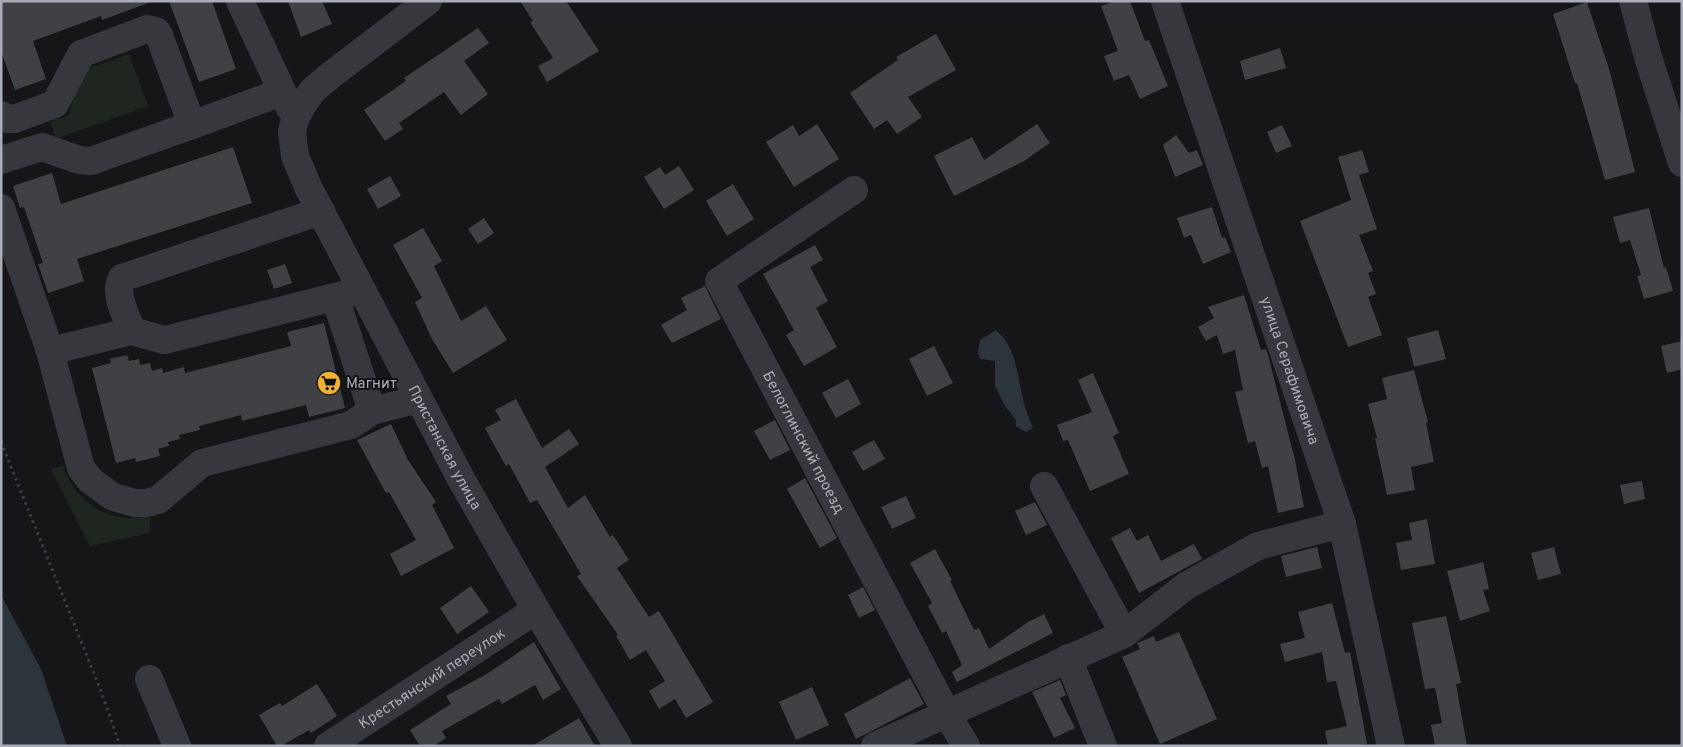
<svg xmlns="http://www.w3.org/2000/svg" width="1683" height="747" font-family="Overpass,sans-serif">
	<rect width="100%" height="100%" fill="#161618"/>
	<g fill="#1e261f">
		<path d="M129 54 148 106 56 139 50 122 69 115 79 72Z"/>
		<path d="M63 466C77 505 109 524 150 516V533L90 546 51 469Z"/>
	</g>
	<g fill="#2c353c">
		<path d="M996 330C1019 349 1017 383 1026 410 1028 416 1031 422 1033 428L1026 432 1016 426V420L1005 406 995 386V361L980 359 978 352 980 340Z"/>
		<path d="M1 595 41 669 67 746H1Z"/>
	</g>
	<g fill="#404145">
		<path d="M1 1H147L148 3 102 20 101 16 33 41 46 79 15 90 1 51Z"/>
		<path d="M169 1H212L236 69 199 82Z"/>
		<path d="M288 1H322L332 24 301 37Z"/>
		<path d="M520 1H566L599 51 547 82 538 66 553 58 530 22 533 21Z"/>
		<path d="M1115 1H1130L1145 41 1149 40 1168 86 1140 99 1129 75 1114 81 1104 56 1118 51 1101 6Z"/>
		<path d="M1587 2 1610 72 1635 172 1605 180 1577 83H1575L1553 14Z"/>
		<path d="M478 28 489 43 464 61 488 94 461 115 444 92 399 123 403 129 385 141 364 110 406 81 404 78Z"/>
		<path d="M936 34 956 70 908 97 922 117 897 134 887 120 874 129 850 93 898 60 896 57Z"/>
		<path d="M1280 48 1286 68 1245 80 1240 61Z"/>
		<path d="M817 124 839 159 794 187 766 142 793 125 799 136Z"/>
		<path d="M1037 124 1050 143 1024 161 954 196 934 156 972 137 984 160Z"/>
		<path d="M1282 125 1292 146 1276 153 1267 132Z"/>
		<path d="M1176 135 1189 153 1197 150 1203 165 1175 177 1163 145Z"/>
		<path d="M233 147 252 203 77 259 84 281 48 293 38 264 43 263 24 207 20 208 13 186 52 173 61 204Z"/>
		<path d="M1362 150 1369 172 1359 175 1377 229 1359 235 1373 271 1368 273 1376 294 1368 297 1382 335 1348 347 1300 221 1351 200 1338 157Z"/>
		<path d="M679 166 694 190 664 209 644 177 660 167 665 175Z"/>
		<path d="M390 176 401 196 378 209 367 189Z"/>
		<path d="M733 184 754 219 727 236 706 201Z"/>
		<path d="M1212 207 1222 238 1225 237 1231 252 1203 264 1191 235 1184 238 1177 218Z"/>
		<path d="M1649 208 1664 268 1666 267 1673 291 1644 299 1637 276 1641 275 1630 240 1620 243 1613 217Z"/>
		<path d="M484 218 494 233 478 244 468 229Z"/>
		<path d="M423 228 442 261 434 266 461 321 486 306 507 340 453 373 432 339 415 302 422 298 393 245Z"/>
		<path d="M815 245 823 260 810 267 828 301 816 308 837 347 804 366 786 335 794 330 763 274Z"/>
		<path d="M285 264 292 283 274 289 267 270Z"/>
		<path d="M705 286 721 319 672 343 661 325 687 310 681 298Z"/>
		<path d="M1244 295 1261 350 1266 349 1268 355 1295 460 1304 507 1278 513 1268 466 1262 468 1255 441 1248 443 1235 392 1243 390 1235 350 1223 354 1217 335 1206 341 1198 327 1214 318 1208 307Z"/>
		<path d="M324 323 345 408 309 417 306 405 242 421 241 415 199 426 200 430 179 435 180 439 168 442 169 446 158 449 160 456 136 462 135 458 116 463 92 368 111 363 110 359 127 355 129 361 139 359 140 365 150 363 152 371 162 368 163 373 184 367 185 373 291 346 287 332Z"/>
		<path d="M1438 330 1446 359 1414 367 1407 338Z"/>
		<path d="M1682 341V369L1667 373 1661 346Z"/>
		<path d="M934 346 953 383 927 396 909 359Z"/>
		<path d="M1414 370 1428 422 1426 423 1434 462 1411 467 1415 490 1387 495 1375 438H1377L1368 404 1387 399 1382 378Z"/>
		<path d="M1093 373 1119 433 1113 436 1129 474 1090 491 1068 440 1063 441 1057 425 1092 412 1078 380Z"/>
		<path d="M848 379 861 404 836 418 822 393Z"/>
		<path d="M516 399 542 448 569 429 579 444 545 467 568 508 585 495 610 537 613 535 629 560 617 568 649 617 659 611 713 702 686 718 675 699 659 709 649 691 665 681 646 650 630 660 616 636 618 635 577 576 581 574 537 500 530 503 509 464 506 466 494 445 485 428 501 420 495 410Z"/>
		<path d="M775 420 790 450 770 460 754 431Z"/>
		<path d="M391 424 408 460 436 502 432 505 454 548 401 576 390 554 416 540 389 492 386 493 357 440Z"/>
		<path d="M874 440 885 459 863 471 852 452Z"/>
		<path d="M805 478 837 538 820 548 787 489Z"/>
		<path d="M1642 481 1645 499 1624 504 1620 485Z"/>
		<path d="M906 496 916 518 892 529 881 507Z"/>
		<path d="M1035 502 1047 525 1026 535 1015 511Z"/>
		<path d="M1427 519 1435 564 1401 570 1396 543 1412 540 1409 523Z"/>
		<path d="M1130 528 1137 541 1148 535 1161 561 1194 544 1202 559 1139 593 1111 538Z"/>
		<path d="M1317 547 1322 568 1286 577 1281 556Z"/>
		<path d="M1554 547 1561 574 1538 580 1531 553Z"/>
		<path d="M935 549 952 580 950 581 974 630 979 628 989 649 1028 622 1044 614 1053 633 957 682 952 672 962 665 946 631 942 633 928 606 932 603 910 563Z"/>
		<path d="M1483 562 1489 589 1483 590 1490 611 1460 621 1447 571Z"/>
		<path d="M471 586 489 612 457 634 440 608Z"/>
		<path d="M863 587 875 610 859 618 848 595Z"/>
		<path d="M1332 603 1345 653 1350 652 1367 744 1358 746H1328L1325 731 1347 726 1336 681 1327 682 1322 652 1285 662 1280 644 1305 638 1298 612Z"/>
		<path d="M1446 616 1461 683 1456 684 1467 746H1435L1431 725 1442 723 1435 688 1425 689 1412 623Z"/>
		<path d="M1179 632 1217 719 1160 744 1122 657 1140 649 1137 643 1140 642 1154 636 1156 642Z"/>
		<path d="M534 642 561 689 543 700 535 685 502 704 499 699 442 731 446 738 434 746H420L410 730 451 704 446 696 485 675Z"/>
		<path d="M910 678 924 704 856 739 844 714Z"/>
		<path d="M1060 680 1066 695 1060 698 1075 728 1054 738 1032 692Z"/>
		<path d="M317 684 337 716 311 733 309 730 281 746H277L259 715 280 703 282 706Z"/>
		<path d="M812 687 829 725 796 740 779 702Z"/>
		<path d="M579 718 595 746H532Z"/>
	</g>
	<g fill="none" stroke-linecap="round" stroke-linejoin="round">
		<path stroke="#3d3f44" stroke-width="3" stroke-dasharray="2.5 4" stroke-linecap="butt" d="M1 442 101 691 120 746"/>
		<g stroke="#37383d" stroke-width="28">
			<path d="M240 1 290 108"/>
			<path id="s1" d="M428 1 331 75 313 90 303 104 295 119 292 132 295 156 308 187 461 479 536 610 618 746"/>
			<path id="s2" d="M1165 1 1342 524 1391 746"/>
			<path d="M1633 1 1648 57 1682 163"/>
			<path d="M1 115 8 119H14L55 104 81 54 147 29 156 31 159 35 192 125 282 92"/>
			<path d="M1 160 42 147 79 160 91 161 192 125"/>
			<path id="s3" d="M854 190 719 281 946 712 966 746"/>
			<path d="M1 208 50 351"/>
			<path d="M362 290 169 339 164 340 132 331 50 351 81 468 90 480 113 497 135 503H147L158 500 202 463 351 425 372 411 419 399"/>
			<path d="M335 297 372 411"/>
			<path d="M132 331C126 316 113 293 122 278L321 211"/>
			<path d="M1044 486 1124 634"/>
			<path d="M1068 658 1103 746"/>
			<path d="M149 679 177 746"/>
			<path id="s4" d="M328 746 536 610"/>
			<path d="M875 746 1124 634 1186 586 1258 546 1342 524"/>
		</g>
	</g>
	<defs>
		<g id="supermarket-disc" transform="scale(1.25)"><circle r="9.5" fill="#f2b134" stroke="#111113"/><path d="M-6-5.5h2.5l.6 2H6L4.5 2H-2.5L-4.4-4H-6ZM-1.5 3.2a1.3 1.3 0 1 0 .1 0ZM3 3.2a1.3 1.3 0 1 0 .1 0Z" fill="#111"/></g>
	</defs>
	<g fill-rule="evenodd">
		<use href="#supermarket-disc" x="329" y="383"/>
	</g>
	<g text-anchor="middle" stroke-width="4" stroke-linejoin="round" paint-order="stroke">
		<g font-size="15" fill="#a8adb8" stroke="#111113">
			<text dy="5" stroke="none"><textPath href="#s2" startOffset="390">улица Серафимовича</textPath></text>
			<text dy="5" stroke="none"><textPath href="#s3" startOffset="345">Белоглинский проезд</textPath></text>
			<text dy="5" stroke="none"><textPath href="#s1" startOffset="545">Пристанская улица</textPath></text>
			<text dy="5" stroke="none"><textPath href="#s4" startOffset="124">Крестьянский переулок</textPath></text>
		</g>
		<g font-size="15" fill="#a8adb8" stroke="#111113" text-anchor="start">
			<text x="346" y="388">Магнит</text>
		</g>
	</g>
	<rect width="1683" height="747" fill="none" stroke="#a8adb8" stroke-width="5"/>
</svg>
